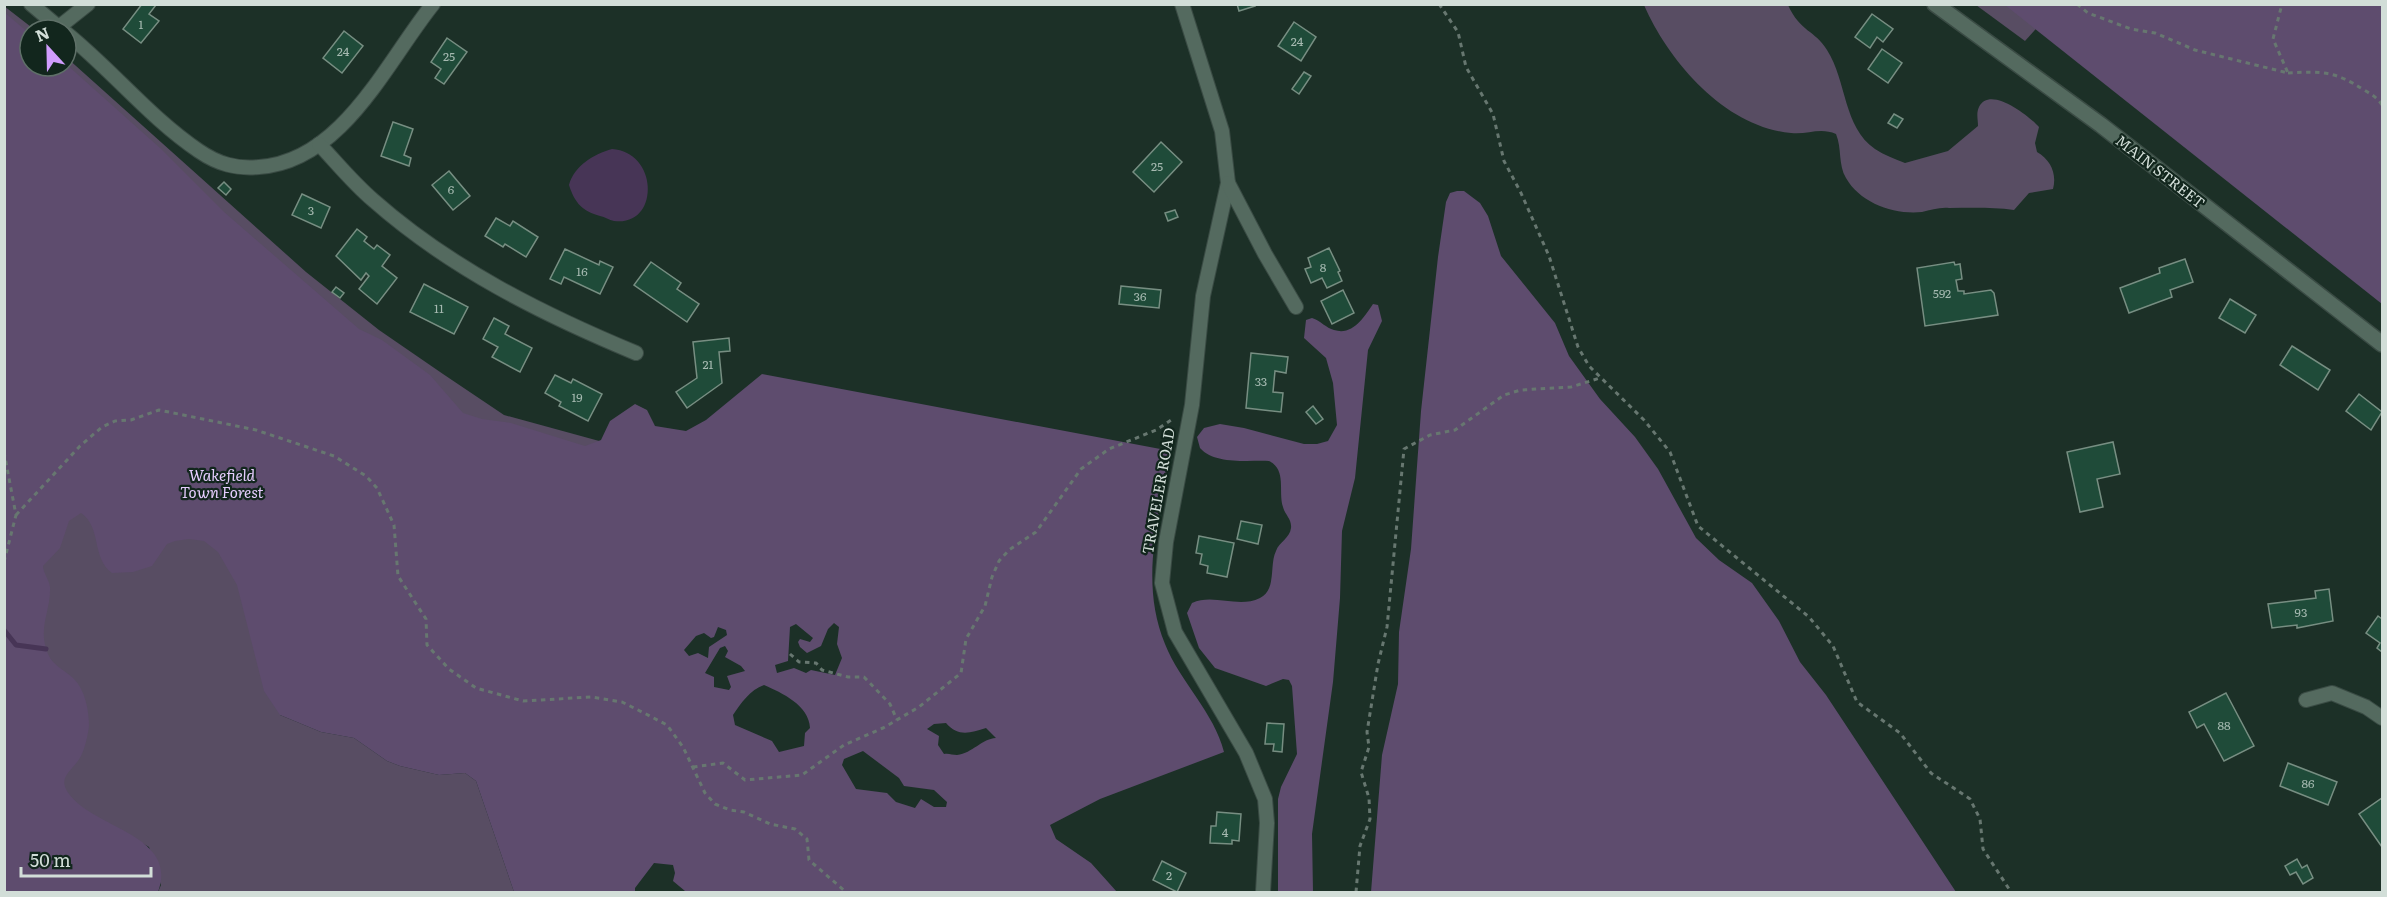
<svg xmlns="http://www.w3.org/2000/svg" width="2387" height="897" font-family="Literata,serif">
	<rect width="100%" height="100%" fill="#1c3027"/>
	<g fill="#584d63">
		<path d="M1644 5H1788C1800 32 1815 30 1827 50 1847 81 1843 127 1875 149 1884 155 1895 159 1905 163L1948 151 1978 126C1978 120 1976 113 1979 107 1990 85 2029 116 2039 127L2035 143 2037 152C2051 160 2057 174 2053 189L2029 193 2014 210C1992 207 1971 208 1949 208 1940 207 1931 210 1922 212 1894 215 1860 203 1846 178 1838 165 1842 148 1836 134 1820 127 1807 135 1791 133 1725 127 1669 62 1644 5Z"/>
		<path d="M1976 5H2057L2025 41Z"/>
		<path d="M4 6 35 30H30V66H66V57L306 272 379 330 443 374 504 415 643 453 280 715 321 732 354 738 387 761 400 766 439 775 465 773 476 781 514 892H158L161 885 149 847 142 843 5 892Z"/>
	</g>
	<g fill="#5e4c6e" fill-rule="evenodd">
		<path d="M2005 5H2382V304Z"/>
		<path d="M4 12 30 34V66L66 64 160 148 224 212 359 329 382 340 430 375 463 413 482 419 511 423 585 446 601 440 610 421 635 404 647 410 655 426 686 431 706 420 762 374 1171 451C1159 515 1139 581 1165 644 1180 682 1214 712 1224 752L1100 799 1050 825 1056 839 1091 863 1117 892H693L685 891 673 881 675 873 673 865 654 863 635 888V892H514L476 781 465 773 439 775 400 766 387 761 354 738 321 732 280 715 264 691 237 585 218 552 204 541 189 539 175 541 167 544 152 566 133 572 112 573C91 558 102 527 81 513L69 521 60 548 43 566C43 573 49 579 50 587 51 612 37 628 48 654 53 666 65 670 74 679 85 690 89 710 89 726 88 735 85 748 81 756 73 771 56 777 69 794 95 829 179 835 158 892H5ZM834 623 839 627 837 644 842 658 835 675 811 670 806 673 794 668 777 673 775 665 788 661 790 627 796 624 813 638 810 642 800 639 798 642 800 647 807 653 821 646 828 629ZM718 627 726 630 727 635 709 647 708 658 698 653 689 656 684 650 696 636 704 633 711 638 714 637ZM725 646 728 651 725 657 741 666 745 671 727 676 731 687 729 690 714 687V677L705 673 720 648ZM764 685C782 693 809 705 810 728L805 733 804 746 779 752 772 741 735 725 733 715C741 703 750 690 764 685ZM946 723C958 737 970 733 986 728L996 738C981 739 973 753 957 755 952 755 949 753 944 754L938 745 939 736 927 729 934 724ZM863 751 899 778 904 786 934 790 947 802 946 807H934L921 799 915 808 896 802 887 793 856 789 842 765 844 759Z"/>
		<path d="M1457 191H1464L1480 203 1488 216 1501 256 1555 323 1569 356 1600 399 1635 437 1658 469 1696 538 1719 560 1752 583 1779 621 1800 662 1826 695 1956 892H1371L1382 755 1398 684 1399 632 1411 549 1421 411 1438 257 1446 202 1450 193Z"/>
		<path d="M1373 304 1378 305 1382 321 1368 350 1355 478 1342 531 1340 598 1333 682 1312 834 1313 892H1278V799L1281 787 1297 754 1292 686 1289 680 1283 679 1266 686 1215 668 1199 648 1187 613 1192 603C1214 593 1238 609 1260 598 1277 589 1269 565 1276 551 1279 542 1290 538 1291 528 1292 519 1285 515 1283 507 1278 491 1287 470 1269 461 1248 460 1215 465 1200 448L1197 437 1204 428 1220 424 1244 428 1304 444H1317L1328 441 1337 425 1333 383 1326 358 1304 338 1306 320 1312 318C1321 321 1326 328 1334 330 1353 336 1364 317 1373 304Z"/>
	</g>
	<path fill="#473556" d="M612 149C659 152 660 227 614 221 609 220 605 217 600 216 583 211 575 204 569 185 574 166 594 154 612 149Z"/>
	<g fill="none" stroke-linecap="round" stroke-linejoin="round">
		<path stroke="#473556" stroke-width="5" d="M4 630 16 645 46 649"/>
	</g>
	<g fill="#1f4b39" stroke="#778e82" stroke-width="1.5">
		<path d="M142 4 156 5 149 14 159 21 141 43 123 29Z"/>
		<path d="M1237 4H1254L1255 6 1239 11Z"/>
		<path d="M1872 14 1893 29 1883 42 1877 37 1870 48 1855 37Z"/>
		<path d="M1294 22 1316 37 1301 61 1278 46Z"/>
		<path d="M344 31 363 46 342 73 323 58Z"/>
		<path d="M447 38 467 52 444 84 435 78 441 69 431 62Z"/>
		<path d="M1882 49 1902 63 1888 83 1868 69Z"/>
		<path d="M1304 72 1311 76 1299 94 1292 89Z"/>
		<path d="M1894 114 1903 119 1897 128 1888 123Z"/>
		<path d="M393 122 413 129 404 155 411 158 409 166 381 156Z"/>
		<path d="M1161 142 1182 162 1154 192 1133 172Z"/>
		<path d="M449 171 470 196 453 210 432 185Z"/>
		<path d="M224 182 231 189 226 195 218 188Z"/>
		<path d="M302 194 330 207 321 228 292 215Z"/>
		<path d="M1175 210 1178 217 1168 221 1165 213Z"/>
		<path d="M496 218 510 226 513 221 538 237 526 257 505 244 503 247 485 236Z"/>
		<path d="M357 229 367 237 364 241 374 249 377 245 390 255 382 266 397 278 377 304 359 289 369 276 366 273 361 280 336 256Z"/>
		<path d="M1329 248 1340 271 1338 272 1342 281 1327 288 1322 278 1311 283 1305 269 1311 267 1308 258Z"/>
		<path d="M565 249 599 265 600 261 613 267 600 294 564 277 561 284 550 279Z"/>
		<path d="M2185 259 2193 282 2170 290 2172 297 2129 313 2120 288 2160 273 2159 268Z"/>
		<path d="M651 262 681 283 677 289 699 304 687 322 634 285Z"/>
		<path d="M1954 262 1955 265 1960 264 1962 279 1956 280 1958 291H1964V294L1991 290 1994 293 1998 315 1925 326 1917 268Z"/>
		<path d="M424 284 468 307 454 334 410 312Z"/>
		<path d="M1121 286 1161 290 1159 308 1119 304Z"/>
		<path d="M336 287 344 293 340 298 332 292Z"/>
		<path d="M1343 290 1354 313 1332 324 1321 301Z"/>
		<path d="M2230 299 2256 315 2245 333 2219 318Z"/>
		<path d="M494 318 509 326 505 334 532 348 520 372 492 357 498 347 483 339Z"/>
		<path d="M729 338 730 351 719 352 722 383 687 408 676 392 697 378 693 342Z"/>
		<path d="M2292 346 2330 370 2318 390 2280 365Z"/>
		<path d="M1251 353 1288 357 1286 373 1275 371 1273 392 1283 393 1281 412 1246 408Z"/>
		<path d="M555 375 571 383 573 379 602 394 588 421 559 406 561 402 545 393Z"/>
		<path d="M2359 394 2382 412 2371 430 2346 411Z"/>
		<path d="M1313 406 1323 419 1316 424 1306 412Z"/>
		<path d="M2113 442 2120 474 2097 479 2103 507 2080 512 2067 452Z"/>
		<path d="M1241 521 1262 525 1258 544 1237 539Z"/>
		<path d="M1199 536 1234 543 1227 577 1207 573 1208 566 1200 564 1202 554 1196 553Z"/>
		<path d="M2329 589 2333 621 2297 628V625L2272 628 2268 604 2316 598 2315 591Z"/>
		<path d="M2378 616 2382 619V652L2377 648 2380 643 2366 633Z"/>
		<path d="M2226 693 2254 746 2224 761 2204 724 2197 728 2189 712Z"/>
		<path d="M1267 723 1284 724 1282 752 1273 751 1274 744H1265Z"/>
		<path d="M2288 763 2337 782 2328 805 2280 786Z"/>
		<path d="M2382 798V847L2359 814Z"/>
		<path d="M1217 812 1241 814 1239 841 1232 840V844L1210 843 1211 826H1216Z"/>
		<path d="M2297 859 2302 868 2307 865 2313 878 2303 884 2296 872 2290 875 2285 866Z"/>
		<path d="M1162 861 1186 873 1177 892 1153 880Z"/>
	</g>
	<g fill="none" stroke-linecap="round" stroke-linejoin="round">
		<g stroke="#3a4b44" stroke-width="16">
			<g id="minor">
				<path d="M31 4 62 30"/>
				<path d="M1182 4 1222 131 1228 183 1203 296 1192 405 1166 542 1162 583 1175 632 1246 753 1265 799 1267 823 1263 892"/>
				<path d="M59 27 88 4"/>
				<path d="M66 33C112 70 150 118 199 151 218 164 236 169 259 167 342 162 387 61 433 4"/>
				<path d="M319 144C336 162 353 183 373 200 450 268 542 314 636 353"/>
				<path d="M1228 183 1265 254 1296 307"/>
				<path d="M2306 700 2332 693 2366 707 2382 718"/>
			</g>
		</g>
		<g stroke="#3a4b44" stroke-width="18">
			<path id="secondary" d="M1935 4 2101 125 2382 344"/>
		</g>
		<g stroke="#677770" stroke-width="3" stroke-dasharray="4.5 4.5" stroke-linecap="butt">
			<path d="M1439 4 1458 32 1466 67 1493 114 1504 161 1521 193 1549 256 1578 347 1589 366 1644 420 1670 452 1698 526 1809 617 1833 646 1857 702 1900 733 1931 773 1970 799 1980 819 1983 849 2011 892"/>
			<path d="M2077 4 2088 13 2131 29 2155 33 2195 50 2288 73 2273 39 2282 4"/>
			<path d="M2288 73C2322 71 2335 71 2364 90 2371 94 2378 98 2382 105"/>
			<path d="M4 452 16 515 4 562"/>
			<path d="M16 515 80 446 102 427 115 421 131 420 159 410 256 430 334 456 366 476 377 488 394 525 398 576 426 619 427 645 449 669 476 688 523 701 591 697 622 702 646 714 667 725 683 747 705 793 715 804 730 810 744 812 770 824 795 829 807 839 809 860 846 892"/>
			<path d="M790 654 799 662 816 663 822 670 848 677H864L890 704 897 720"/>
			<path d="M693 767 723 763 745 780 802 775 844 745 883 728 919 707 961 673 966 639 985 606 992 577 999 561 1009 550 1036 532 1081 469 1109 449 1156 430 1174 418"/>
			<path d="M1356 892 1360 846 1370 819 1369 798 1361 772 1369 747 1367 732 1378 664 1387 627 1404 449 1430 435 1455 430 1504 395 1521 390 1571 387 1600 378"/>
		</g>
		<use href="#minor" stroke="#546a5f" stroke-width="14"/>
		<use href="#secondary" stroke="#546a5f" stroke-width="15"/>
	</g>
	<g text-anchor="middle" stroke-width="4.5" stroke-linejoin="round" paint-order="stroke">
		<g font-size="12" fill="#a5b9b0">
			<text x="141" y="29">1</text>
			<text x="1297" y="46">24</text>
			<text x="343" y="56">24</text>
			<text x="449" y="61">25</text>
			<text x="1157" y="171">25</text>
			<text x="451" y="194">6</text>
			<text x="311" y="215">3</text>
			<text x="1323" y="272">8</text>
			<text x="582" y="276">16</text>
			<text x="1942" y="298">592</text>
			<text x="1140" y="301">36</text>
			<text x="439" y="313">11</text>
			<text x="708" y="369">21</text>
			<text x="1261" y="386">33</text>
			<text x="577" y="402">19</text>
			<text x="2301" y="617">93</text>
			<text x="2224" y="730">88</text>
			<text x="2308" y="788">86</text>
			<text x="1225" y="837">4</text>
			<text x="1169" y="880">2</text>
		</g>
		<g font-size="15" fill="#d2ded8" stroke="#12261d">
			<text transform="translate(2160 172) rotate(38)" y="5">MAIN STREET</text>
			<text transform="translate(1159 491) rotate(-80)" y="5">TRAVELER ROAD</text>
		</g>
		<g font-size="15" font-style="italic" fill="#e7ceff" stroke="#12261d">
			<text x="222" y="481">Wakefield<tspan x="222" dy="17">Town Forest</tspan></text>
		</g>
	</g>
	<rect width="2387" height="897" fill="none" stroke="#d2ded8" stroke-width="12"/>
	<g transform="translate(48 48) rotate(338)"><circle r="28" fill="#12261d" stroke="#5f7068" stroke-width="1.5"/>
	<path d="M0-4.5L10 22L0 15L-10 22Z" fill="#d19dfe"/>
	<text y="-9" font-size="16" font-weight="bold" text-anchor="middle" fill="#d2ded8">N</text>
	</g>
	<path d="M21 867v9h130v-9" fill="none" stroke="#d2ded8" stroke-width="3"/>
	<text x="30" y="867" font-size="18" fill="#d2ded8" stroke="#12261d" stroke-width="4.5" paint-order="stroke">50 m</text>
</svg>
